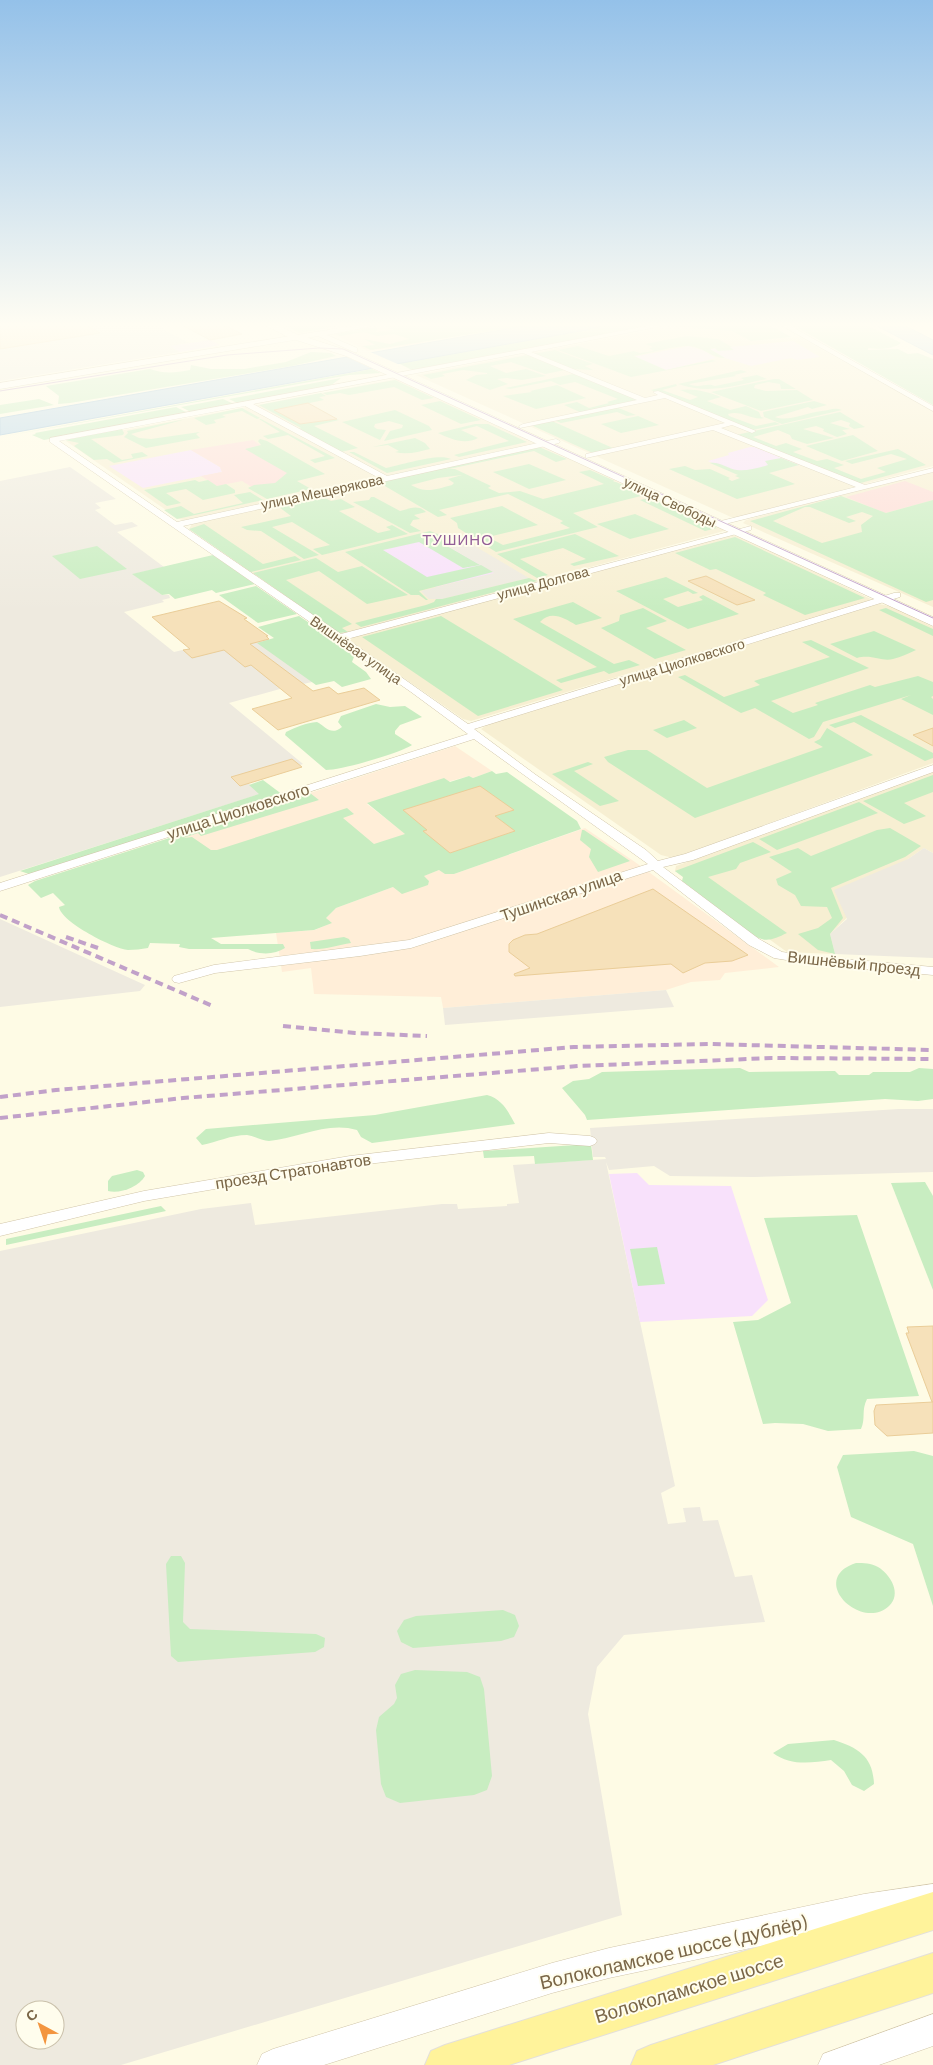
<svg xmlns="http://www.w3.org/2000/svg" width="933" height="2065" font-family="Barlow,sans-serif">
	<rect width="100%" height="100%" fill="#fefbe5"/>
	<g fill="#f7efd2">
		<path d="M672 326 733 331 751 341 799 337 933 411V466L739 517H731L416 375Z"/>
		<path d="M396 379 535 443 184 520 179 519 66 441Z"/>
		<path d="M539 447H544L724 529V531L345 633H339L189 529 192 524Z"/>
		<path d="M933 472V607L743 523 746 520 864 488Z"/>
		<path d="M732 535 740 536 873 600 471 721 463 719 350 641 353 637Z"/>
		<path d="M879 604 893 607 933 627V763L685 854 673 858 661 855 481 729 487 725Z"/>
		<path d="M933 772V853L924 848 908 859 830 934 835 954 787 952 675 871 676 866 693 860Z"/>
	</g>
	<g fill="#ffeed8">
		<path d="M384 326 423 343 368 351 333 334Z"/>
		<path d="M455 746 492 771 473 778 469 776 367 804 406 834 374 845 336 813 199 857 178 839 310 793Z"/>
		<path d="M585 828 635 862 779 967 725 973 720 980 691 982 666 990 443 1008 441 997 314 994 311 968 282 972 276 933 315 930 331 923 326 918 336 908 393 887 429 881 423 876 439 870 454 874Z"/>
	</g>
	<g fill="#eeeadf" fill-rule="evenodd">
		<path d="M0 324H154L189 343 171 346 180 352 0 381Z"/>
		<path d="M70 467 116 499 95 503 101 508 95 510 115 525 132 522 138 526 117 532 164 567 133 574 162 595H169L170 598 162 600 164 602 124 612 174 652 261 631 268 636 266 637 326 679 280 689 229 703 303 764 300 765 302 767 248 783 260 794 0 877V481Z"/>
		<path d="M466 541 529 578 442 599H429L421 591 493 573 447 545Z"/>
		<path d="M924 848 933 853V958L835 954 830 934 847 919 834 890 908 859Z"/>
		<path d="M0 919 145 985 140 991 0 1007Z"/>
		<path d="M666 990 674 1007 445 1025 443 1008Z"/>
		<path d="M899 1109H933V1172L754 1177 670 1176 654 1166 609 1170 606 1162 675 1486 661 1493 668 1524 686 1522 683 1508 700 1507 703 1521 718 1520 735 1577 752 1575 765 1622 624 1635 597 1667 588 1714 622 1915 121 2065H0V1251L201 1209 251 1203 255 1225 442 1204H457L458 1209 507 1206V1204L519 1203 513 1165 606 1159 605 1157H593L590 1128ZM25 2010H55V2040H25Z"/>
	</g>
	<g fill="#f8e1fb">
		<path d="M210 340 220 345 180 352 170 346Z"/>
		<path d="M793 341 820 357 797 360 791 358 751 366 725 358 709 349Z"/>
		<path d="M689 346 705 351 716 358 666 370 633 357Z"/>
		<path d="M750 447H755L799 465 742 479 739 475 708 461 729 455 728 453Z"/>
		<path d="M191 450 220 467 222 472 143 488 109 466Z"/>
		<path d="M427 534 494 573 435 587 431 585 407 591 347 553Z"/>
		<path d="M637 1173 649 1185 731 1186 768 1300 752 1316 640 1322 609 1174Z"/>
	</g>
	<g fill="#fddcd7">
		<path d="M253 440 305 476 255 489 242 481 217 486 201 476 222 472 220 467 191 450Z"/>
		<path d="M905 481 933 492V500L885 513 846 497Z"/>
	</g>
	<g fill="#c8edc1" fill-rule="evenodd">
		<path d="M282 324H351L299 333Z"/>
		<path d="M393 324H534L371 350 362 346 375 345 364 339 390 344 409 339 394 334 377 336 364 332 340 336 336 334 375 327 377 328 376 332 394 330 384 326Z"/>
		<path d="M608 324H655L414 371 398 363 586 330Z"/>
		<path d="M679 324H768L791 337 751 341 732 331 672 326Z"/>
		<path d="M791 324H865L901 343C892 350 878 349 868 348V350L898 349 908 354 918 353 933 359V405Z"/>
		<path d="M687 336 718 339 732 347H730L734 350 718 351 715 348 710 349 725 358C711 358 702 346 688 346 673 346 650 353 634 356L666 370 712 360 716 361 631 377 558 350 578 346 609 356 634 351 640 353 654 351 649 348 653 347 645 344Z"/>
		<path d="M555 350 593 364 585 366 593 370 569 369 533 354Z"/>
		<path d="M311 352 331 353 336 356 292 366 70 403 58 404 59 396 46 386 150 369C164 374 175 373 190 370L191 365 211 369H244L286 362Z"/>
		<path d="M528 355 565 370 545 374 511 362 490 366 506 373 526 369 546 376 522 380 507 378 497 379 508 384 490 390 466 380 476 375 487 374V373L463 370 442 374 445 376 431 379 423 375Z"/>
		<path d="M372 369 381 373 349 375 0 437Z"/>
		<path d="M741 370 747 372 734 375 736 376 689 384C700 389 706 382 715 386L744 380 741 378 757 375 767 379C736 385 710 395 678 384Z"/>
		<path d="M573 374 577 375 641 400 582 413 564 405 577 402 589 408 609 403 607 402 618 399 575 382 560 385 551 381 510 389 505 388Z"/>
		<path d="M341 378 330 386 237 403 229 399Z"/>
		<path d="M774 379H779L796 389H781L780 384 768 382 755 385 754 388 766 391 797 390 813 400 761 411 711 392Z"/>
		<path d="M395 380 434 398 422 400 394 387 349 395 340 393 327 395 323 393Z"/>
		<path d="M676 384 677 386 662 390 690 400 698 397 680 390C694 388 708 392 721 397L707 401 730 410 746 406 759 412 761 417 764 418C752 421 742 410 728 414L729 416 756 426 775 422 780 424 753 430 651 390Z"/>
		<path d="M557 385 586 398 536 409 503 396 532 392 530 391Z"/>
		<path d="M321 393 326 396 319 397 324 400 275 410 301 424 336 419 339 420 314 426 358 448 337 453 295 430 301 428 259 405Z"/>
		<path d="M39 399 54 405 0 414V405Z"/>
		<path d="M223 399 234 404 191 412 181 407Z"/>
		<path d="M440 401 481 420 461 424 421 405Z"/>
		<path d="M814 401 827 405 812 409 808 407 775 417C789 422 805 413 822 411 830 410 834 407 842 410L782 424 764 417 763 412Z"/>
		<path d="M176 407 188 413 44 440 32 435 36 434 35 433Z"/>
		<path d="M616 407 636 415 627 416 617 412 561 423 553 420Z"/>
		<path d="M242 408 260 418 257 419 242 411 222 415 226 417 214 420 216 423 206 425 194 418Z"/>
		<path d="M395 410 429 426 432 430 384 441 390 431 402 428 403 425 389 421 375 424 374 427 377 429 386 430 380 440 342 422Z"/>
		<path d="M840 412 865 427 854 429 849 426 850 423 841 420 830 423 850 429 842 430 847 434 837 437 823 431 824 429 816 426 803 429 834 438 807 444 792 439 790 435 778 430 753 437 776 446 786 443 802 449 793 452 817 461 827 459 844 465 834 468 861 479 886 472 877 468 907 459 891 454 852 464 845 461 898 449 926 465 857 484 736 435Z"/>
		<path d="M638 416 659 425 621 433 601 424Z"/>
		<path d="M186 419 131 434 139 438 151 439 200 432 196 434 200 438 146 448 124 437 128 433 127 431Z"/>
		<path d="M259 419H261L335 458 315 463 310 460 325 456 288 435 268 439 263 436 280 432Z"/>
		<path d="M552 421 615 449 595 454 531 425Z"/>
		<path d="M475 424H488L527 442 459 457 454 455 509 441 477 426 461 430 478 438C465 445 450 439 438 433Z"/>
		<path d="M122 429 124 433 123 435 91 439 122 460 133 458 131 454 142 452 148 456 114 463 107 459 94 460 74 446 79 443 65 440Z"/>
		<path d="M853 435 878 451 842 461 806 446Z"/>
		<path d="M415 438 425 443 430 449C418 452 407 455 395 452L399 451 388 445 372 447Z"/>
		<path d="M260 439 267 441 325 474 297 481 311 489 267 499 248 488 254 485 275 483 287 473 245 449 261 445 258 441Z"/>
		<path d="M539 447 567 459 556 462 534 451 449 469H455L491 486 488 488 499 493 520 491 543 499 604 484 579 472 590 470 615 481 613 482H616L645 495 573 513 598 527 496 552 458 528 457 523 450 518 502 506 538 525 488 537 503 545 570 528 560 523 563 521 508 494 439 510 447 515 438 517 378 482 444 467 448 469 446 467ZM462 475 448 479 454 483 452 485C436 489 427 494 411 485L438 478Z"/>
		<path d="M349 452H354L386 468C402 465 438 453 451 459L387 473Z"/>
		<path d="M781 458 799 465 769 473 795 484 737 499 669 469 685 466 695 470 710 469 730 478 728 479 732 481 740 478 735 476 738 475 710 463C719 461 728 469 737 470 747 471 758 468 768 465L765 461Z"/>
		<path d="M529 464 566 480 529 489 493 472Z"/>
		<path d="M195 480 199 482 208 480 217 486 226 484 235 490V493L203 500 186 489 166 493 181 503 167 506 144 490Z"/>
		<path d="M250 492 263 500 177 519 164 510 181 506 194 514 243 503 234 495Z"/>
		<path d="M841 496 886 513 933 500V600L926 602 750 521ZM805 507H810L849 523 856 521 846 517 862 512 873 516 861 525 862 532 822 543 773 521Z"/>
		<path d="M323 497 331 501 341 499 355 507 339 511 378 533 391 530 386 527 392 525 408 534 322 555 313 549 330 545 292 522 272 527 319 555 304 559 261 531 247 530 241 527 291 516 279 507Z"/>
		<path d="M371 497H374L400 511C409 509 418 504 426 512L414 515 420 519 413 520 410 525 421 531 410 533 353 502 369 500Z"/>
		<path d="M650 498 717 528 705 531 640 500Z"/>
		<path d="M635 514 669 529 630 539 597 524Z"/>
		<path d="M204 524 263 564 295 556 301 560 251 572 189 529Z"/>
		<path d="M430 531 450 539 458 537 466 541 447 546 480 565 463 568 419 542 383 550 427 577 481 565 493 572 419 591 428 600H426L419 595H411L345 552Z"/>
		<path d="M575 534 619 556 574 566 570 564 586 559 563 548 520 559 548 575 537 578 497 554Z"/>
		<path d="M735 537 865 598 805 615 763 595 766 593 716 569 710 570 675 553Z"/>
		<path d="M97 546 127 569 80 579 52 556Z"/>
		<path d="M213 555 255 584 216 593 212 590 175 599 169 594 162 595 132 574Z"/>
		<path d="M316 558 338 572 362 566 408 595 367 604 319 571 286 580 352 624 342 628 348 632 339 633 253 573Z"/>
		<path d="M666 577 698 593 693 594 688 591 663 599 678 607 703 600 699 597 703 595 739 614 688 629 616 591Z"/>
		<path d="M529 578 537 581 361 627 355 623 426 605 434 602 436 599H442Z"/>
		<path d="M256 586 297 614 258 623 219 595Z"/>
		<path d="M573 602 602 618 576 625C564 618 551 610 540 622L614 664 629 660 640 665 609 674 604 671 561 683 556 680 597 667 513 619Z"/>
		<path d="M643 608 667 621 646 628 686 650 655 659 601 628 619 621 620 615Z"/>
		<path d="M886 608 933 629V636L879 610Z"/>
		<path d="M299 616 355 654 352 662 366 672 371 679 342 687 334 681 316 685 257 643 274 638 258 627Z"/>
		<path d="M441 616 563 690 478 716 362 637Z"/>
		<path d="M874 631 916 650C909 653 901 657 893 659 882 662 872 654 857 658L830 644Z"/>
		<path d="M811 640 869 668 771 701 793 713 818 705 815 703 870 685 875 687 918 676 933 682V696L931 697 933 699V715L901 699 911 695 823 722 814 737 809 739 755 708 741 713 678 677 685 675 724 697 760 685 754 681 830 657 802 642Z"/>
		<path d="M376 704 390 707 405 706 422 717 400 725 395 731V734L412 745C400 753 342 770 326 770L285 735 286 732C296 727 306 723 317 722 326 727 331 736 342 727L338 722 341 716Z"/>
		<path d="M861 715 933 753V758L925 761 854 722 835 728 829 725Z"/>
		<path d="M684 720 697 728 667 738 653 730Z"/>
		<path d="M827 728 873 755 695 818 608 762 604 757 628 750H647L707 788 823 747 814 742 820 739Z"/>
		<path d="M588 762 593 764 574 771 619 801 600 806 552 774Z"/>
		<path d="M492 771 496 774 507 772 577 821 581 829 454 874H445L439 870 424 876 429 881 428 885 402 894 393 887 336 908 326 918 332 923 314 930 211 938 221 944H283L285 948C275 955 258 955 248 949H189L179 947 180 944 150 943 148 948C141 949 135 950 128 950 114 949 61 922 59 907L65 905 53 893 41 898 28 885 35 881 310 793 319 800 201 836 198 833 183 838 192 837 211 850H217L347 808 354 814 343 818 374 844 405 834 367 803 444 778 450 782 469 776 473 778Z"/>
		<path d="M933 775V792L904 803 926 816 904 824 863 801Z"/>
		<path d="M263 780 283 795 32 875 20 871 259 794 249 785Z"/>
		<path d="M859 802 878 813 777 850 759 839Z"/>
		<path d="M890 828 921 846 905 857 831 888 843 918 830 934 835 954 818 950 798 934 818 928 832 918 827 907 801 906 795 895 778 885 776 879 792 872 769 857 798 848 811 856 877 830Z"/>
		<path d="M582 830H584L630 861 598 872 589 857 591 849 580 840Z"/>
		<path d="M753 842 771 852 740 863 736 869 708 877 787 933C774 939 767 943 754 936L682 881 683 877 675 871Z"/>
		<path d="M344 937 349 939 351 943C338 945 324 950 311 949L310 942Z"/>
		<path d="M740 1068 749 1072 835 1071 839 1075H869L873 1072H910L919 1068 933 1069V1099L918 1101 885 1099 587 1120 585 1115 562 1088 573 1081 589 1079 602 1072Z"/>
		<path d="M487 1095C502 1099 508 1111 515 1124L372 1143 361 1137 357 1130C328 1121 298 1138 269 1141 262 1141 255 1136 247 1135 231 1135 217 1142 202 1145L196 1138 206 1129 375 1115Z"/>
		<path d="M591 1144 593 1160 535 1164 534 1156 484 1158 483 1151Z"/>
		<path d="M137 1170 143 1172 145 1176C139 1187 120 1194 108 1191V1181L112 1176Z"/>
		<path d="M925 1182 933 1196V1290L891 1183Z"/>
		<path d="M161 1206 166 1211 6 1245V1239Z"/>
		<path d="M857 1215 919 1396 867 1399C861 1411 866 1418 861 1429L828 1431 803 1424 775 1423 763 1424 733 1322 758 1320 791 1303 764 1218Z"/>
		<path d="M657 1247 665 1284 638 1286 630 1249Z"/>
		<path d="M914 1451 933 1456V1606L913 1544 851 1517 837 1467 843 1455Z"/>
		<path d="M171 1556H181L185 1563 183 1622 190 1629 316 1634 325 1638 324 1647 315 1652 178 1662 171 1656 166 1564Z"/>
		<path d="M856 1563C864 1563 871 1563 878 1567 891 1575 902 1594 889 1606 861 1632 807 1579 856 1563Z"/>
		<path d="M503 1610 515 1615 519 1626 514 1637 501 1641 413 1648 401 1642 397 1631 404 1620 416 1616Z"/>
		<path d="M415 1670 467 1672 480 1677 484 1689 492 1776 487 1790 474 1795 400 1803 386 1797 381 1784 376 1730 379 1717 394 1704 397 1698 395 1685 401 1674Z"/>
		<path d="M834 1740C859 1748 873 1757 874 1784L864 1791 852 1785 844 1771 831 1760C811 1763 790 1766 773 1753L788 1744Z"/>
	</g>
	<g fill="#b7d5ea" stroke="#9cc2dd">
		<path d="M535 324H608L586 330 0 435V418Z"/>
		<path d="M873 324H902L933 340V355Z"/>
	</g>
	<path fill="#fefbe5" d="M368 351 400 365 375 370 343 355Z"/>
	<g fill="#f6e1ba" stroke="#eacd98">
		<path d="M0 324H85L100 333 0 349Z"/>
		<path d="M180 324H222L242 334 210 340Z"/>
		<path d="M308 403 337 419 300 424 274 410Z"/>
		<path d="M706 576 734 590 755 600 737 605 688 581Z"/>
		<path d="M219 601 247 618 244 619 268 636H266L269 639 250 644 313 691 329 687 338 694 364 688 380 700 278 730 252 709 292 698 251 665 245 667 224 650 192 658 183 650 190 649 152 617Z"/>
		<path d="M933 728V746L913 735Z"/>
		<path d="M292 759 302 767 240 786 231 777Z"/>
		<path d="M480 786 514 810 495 816 515 831 450 853 423 831 427 830 403 810Z"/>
		<path d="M653 889 748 955 732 961 705 963 683 973 671 964 515 976 514 974 530 968 509 952V944L513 940 525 935 537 934Z"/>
		<path d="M933 1326V1402H932L906 1333H909L907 1327Z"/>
		<path d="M933 1402V1433L887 1436 875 1425 874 1411 876 1405Z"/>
	</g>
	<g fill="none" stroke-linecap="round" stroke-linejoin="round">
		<g stroke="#d1c5a9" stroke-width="1">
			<g id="minor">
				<path d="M658 324H672L531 352 645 398 658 395 653 392 658 391 756 431 752 433 732 425 721 428 865 485 933 468V472L717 526V522L856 487 713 430 586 458V454L725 423 665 398 520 428 519 426 523 424 637 400 523 353 253 404 387 476 556 439 560 441 559 443 183 526 341 634 751 526V530L347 639 468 724 894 593H900V597L474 729 536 775 646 850 658 861 685 854 933 765V772L693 860 663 867 759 939 782 952 811 956 933 967V975L811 964 774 958 749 945 653 870 411 948 360 956 215 973 179 983 174 982 172 979 174 976 214 965 409 940 648 864 474 739 0 891V883L468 734 411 692 50 442V438ZM245 406 379 478 177 522 59 441Z"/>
				<path d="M779 324H787L933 406V411Z"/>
				<path d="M549 1133 590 1136 595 1138 597 1141 595 1144 590 1146 549 1143 350 1166 144 1201 0 1236V1224L144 1191 350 1156Z"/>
			</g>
		</g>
		<g stroke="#d1c5a9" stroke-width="1">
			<g id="tertiary">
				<path d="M365 324H384L327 335 357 348V352H354L318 336 0 389V383Z"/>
				<path d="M933 1884V1914L864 1924 609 1978 552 1993 324 2065H257L262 2054 273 2049 552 1963 609 1948 864 1894Z"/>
				<path d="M933 2014V2046L879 2065H818L823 2054Z"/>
			</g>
		</g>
		<g stroke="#d4c7a6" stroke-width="1">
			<path id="secondary" d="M263 324H275L296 334 352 352 933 617V626L346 356 290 338Z"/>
		</g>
		<g stroke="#e4e0da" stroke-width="2">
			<g id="primary">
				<path d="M933 1892V1930L509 2065H425L431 2051 445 2045Z"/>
				<path d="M933 1953V1993L713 2065H631L637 2051 651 2045Z"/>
			</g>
		</g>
		<use href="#minor" fill="#fff" fill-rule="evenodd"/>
		<use href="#tertiary" fill="#fff" fill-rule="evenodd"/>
		<use href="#secondary" fill="#fff" fill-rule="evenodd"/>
		<use href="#primary" fill="#fff39b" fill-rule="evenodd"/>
		<path stroke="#c1a1c9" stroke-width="1" d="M0 391 227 355 319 348 343 349 933 618"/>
		<g stroke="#c1a1c9" stroke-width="4" stroke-dasharray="8 5" stroke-linecap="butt">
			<path d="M0 915 215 1007"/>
			<path d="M66 937 98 948"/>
			<path d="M283 1026 355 1033 427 1036"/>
			<path d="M0 1097 56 1090 574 1047 709 1044 933 1050"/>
			<path d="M0 1118 183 1098 578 1066 772 1058 933 1059"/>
		</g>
	</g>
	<linearGradient id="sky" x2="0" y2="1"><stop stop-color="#94c1e9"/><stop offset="0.53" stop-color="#fffdf3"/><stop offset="1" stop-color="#fffdf3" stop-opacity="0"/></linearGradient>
	<rect width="933" height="613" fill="url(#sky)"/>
	<g text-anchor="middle" stroke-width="4" stroke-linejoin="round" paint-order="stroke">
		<g font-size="14" fill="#7a6647" stroke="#fffded">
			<text transform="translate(322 492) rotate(-12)" y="5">улица Мещерякова</text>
			<text transform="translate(670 502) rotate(25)" y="5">улица Свободы</text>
			<text transform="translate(543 583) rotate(-15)" y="5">улица Долгова</text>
			<text transform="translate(356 650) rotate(35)" y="5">Вишнёвая улица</text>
			<text transform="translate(682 662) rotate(-17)" y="5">улица Циолковского</text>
		</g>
		<g font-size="15" letter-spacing="1" fill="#925e97" stroke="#fffded">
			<text x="458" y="545">ТУШИНО</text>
		</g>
		<g font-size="16" fill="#7a6647" stroke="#fffded">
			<text transform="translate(238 811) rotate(-18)" y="6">улица Циолковского</text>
			<text transform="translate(561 895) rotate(-19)" y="6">Тушинская улица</text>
			<text transform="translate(854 963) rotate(6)" y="6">Вишнёвый проезд</text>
			<text transform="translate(293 1171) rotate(-9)" y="6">проезд Стратонавтов</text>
		</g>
		<g font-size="19" fill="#7a6647" stroke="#fffded">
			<text transform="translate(673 1952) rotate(-13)" y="7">Волоколамское шоссе (дублёр)</text>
			<text transform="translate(689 1988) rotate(-17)" y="7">Волоколамское шоссе</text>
		</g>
	</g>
	<g transform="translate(40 2025) rotate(320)"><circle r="24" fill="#fffded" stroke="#cac1ab"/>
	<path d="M0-4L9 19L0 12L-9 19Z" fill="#f3953f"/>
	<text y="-8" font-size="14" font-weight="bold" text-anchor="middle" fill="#7a6647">С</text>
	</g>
</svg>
